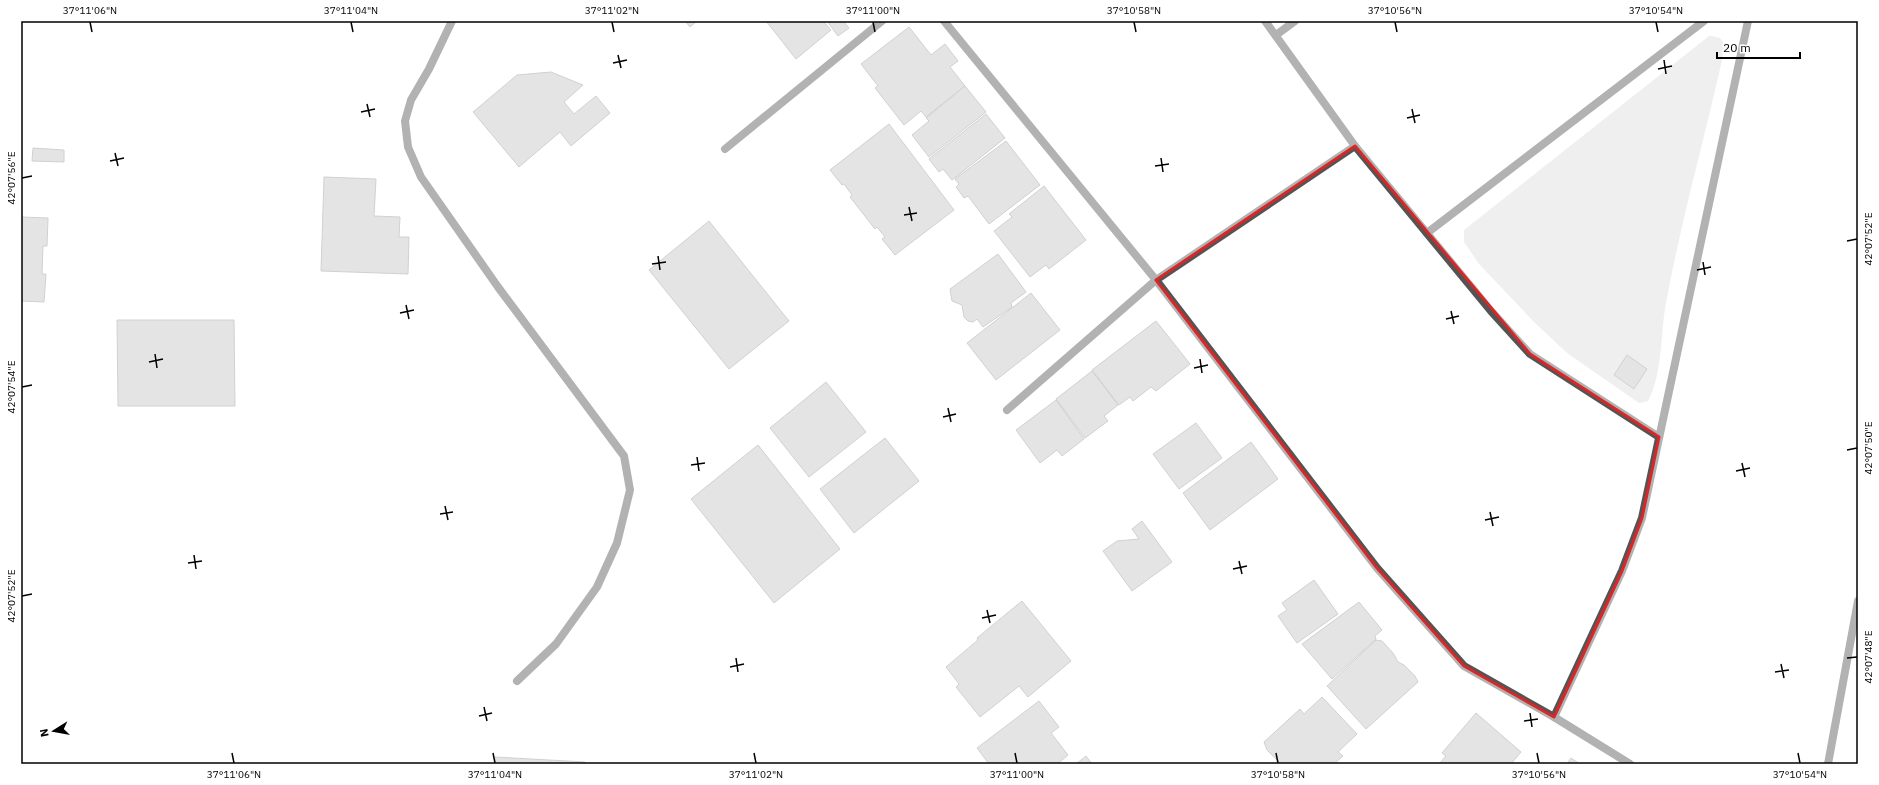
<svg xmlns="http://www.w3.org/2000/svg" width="1879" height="785" font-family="'IBM Plex Sans',sans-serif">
	<rect width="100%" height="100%" fill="#fff"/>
	<path fill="#dbdbdb" d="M1709 36C1728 37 1724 45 1722 60 1704 141 1681 221 1666 303 1660 335 1663 373 1648 401L1639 403 1567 353 1533 321 1479 264 1464 242V230Z"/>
	<g fill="#c4c4c4" stroke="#989898">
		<path d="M685 21H697L690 27Z"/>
		<path d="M766 21H823L831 30 796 59Z"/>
		<path d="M827 21H843L849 28 838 36Z"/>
		<path d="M909 27 931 55 945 44 958 61 950 67 965 86 926 117 921 111 904 125 875 88 878 86 861 64Z"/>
		<path d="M551 72 583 85 564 102 574 114 596 96 610 113 571 146 560 132 519 167 473 112 517 75Z"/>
		<path d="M965 86 986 112 929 157 912 135 929 121 926 118Z"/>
		<path d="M986 114 1005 138 952 180 943 169 939 172 929 159Z"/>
		<path d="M889 124 954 210 895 255 882 239 885 237 877 227 875 229 850 197 852 195 844 184 842 185 830 170Z"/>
		<path d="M1006 141 1040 185 989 224 968 196 964 198 956 187 959 184 955 179Z"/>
		<path d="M33 148 64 150V162L32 161Z"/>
		<path d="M324 177 376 179 374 216 400 217 399 237H409L408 274 321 271Z"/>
		<path d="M1044 186 1086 240 1049 269 1046 265 1030 277 994 231 1012 217 1009 214Z"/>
		<path d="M21 217 48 218 47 246H43L42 274H46L44 302 21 301Z"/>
		<path d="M709 221 789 321 729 369 649 270Z"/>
		<path d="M998 254 1026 292 1011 303 1012 307 983 327 977 319 973 322 968 321 964 317 962 305 952 301 950 289Z"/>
		<path d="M1031 293 1060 330 996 380 967 343Z"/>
		<path d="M117 320H234L235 406H118Z"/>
		<path d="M1156 321 1190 364 1156 391 1151 387 1133 401 1130 397 1119 405 1092 370Z"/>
		<path d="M1627 355 1647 369 1634 389 1614 375Z"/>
		<path d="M1092 371 1118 405 1104 416 1108 421 1085 438 1056 399Z"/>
		<path d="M826 382 866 432 809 477 770 428Z"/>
		<path d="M1056 400 1084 439 1062 456 1057 450 1040 463 1016 430Z"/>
		<path d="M1196 423 1222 458 1179 489 1153 454Z"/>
		<path d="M885 438 919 481 854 533 820 489Z"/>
		<path d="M1251 442 1278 479 1210 530 1183 493Z"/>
		<path d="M758 445 840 549 774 603 691 499Z"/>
		<path d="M1142 521 1172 562 1132 591 1103 551 1117 541 1139 539 1132 529Z"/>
		<path d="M1314 580 1338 614 1297 643 1278 616 1287 610 1282 603Z"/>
		<path d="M1022 601 1071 661 1028 697 1019 686 980 717 956 687 959 684 946 667 978 640 977 638Z"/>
		<path d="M1359 602 1382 630 1375 636 1376 639 1332 679 1302 644Z"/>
		<path d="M1376 640 1382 641 1393 653 1398 662 1404 665 1415 676 1418 682 1366 729 1327 686Z"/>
		<path d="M1322 697 1357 734 1338 752 1343 756 1334 764 1280 763 1267 750 1264 742 1300 709 1304 714Z"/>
		<path d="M1039 701 1059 727 1051 733 1068 755 1057 764H989L977 748Z"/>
		<path d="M1476 713 1521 752 1511 764H1439L1446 756 1442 753Z"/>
		<path d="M1086 756 1092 764H1076Z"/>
		<path d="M495 757 585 762V764H495Z"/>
		<path d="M1571 758 1580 764H1567Z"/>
	</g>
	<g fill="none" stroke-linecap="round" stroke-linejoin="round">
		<g stroke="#545454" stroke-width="8">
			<path d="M452 21 429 69 411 100 405 121 408 147 421 177 498 287 624 456 630 490 617 543 597 587 556 644 517 681"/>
			<path d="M944 21 1156 280 1377 568 1464 666 1554 717 1630 764"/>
			<path d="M1265 21 1355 146 1491 311 1530 354 1659 437"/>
			<path d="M1276 35 1295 21"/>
			<path d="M725 149 882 21"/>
			<path d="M1427 233 1704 21"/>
			<path d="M1007 410 1156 280 1355 146"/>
			<path d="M1554 717 1622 571 1642 518 1748 21"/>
			<path d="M1828 764 1858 601"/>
		</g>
	</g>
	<path d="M0 0H1879V785H0ZM1355 146 1530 354 1659 437 1642 518 1622 571 1554 717 1464 666 1377 568 1156 280Z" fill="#fff" fill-opacity=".55" fill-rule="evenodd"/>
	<path fill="none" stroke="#d62828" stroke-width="3" stroke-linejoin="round" d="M1355 146 1530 354 1659 437 1642 518 1622 571 1554 717 1464 666 1377 568 1156 280Z"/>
	<path fill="none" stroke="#000" stroke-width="1.5" d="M90 22 92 32M351 22 353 32M612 22 614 32M873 22 875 32M1134 22 1136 32M1395 22 1397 32M1656 22 1658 32M618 55 621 68M1664 60 1666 74M613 63 627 60M1658 69 1672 66M367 104 370 117M1412 109 1415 123M361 112 375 109M1407 118 1420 115M115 153 118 166M1161 158 1163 172M110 161 124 158M1155 166 1169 164M22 178 32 176M909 207 912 221M904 215 917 213M1847 241 1857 239M658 256 660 270M1703 262 1705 275M652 264 666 262M1697 270 1711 267M406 305 409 319M1451 311 1454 324M400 313 414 310M1446 319 1459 316M155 354 157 368M1200 359 1202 373M149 362 163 359M1194 368 1208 365M22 387 32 385M948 408 951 422M943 417 956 414M1847 450 1857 448M697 457 699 471M1742 463 1745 477M691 465 705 463M1736 471 1750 468M445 506 448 520M1490 512 1493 526M440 514 453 512M1485 520 1499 517M194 555 196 569M1239 561 1242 574M188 563 202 561M1233 569 1247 566M22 596 32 594M987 610 990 623M982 618 996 615M736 658 738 672M1847 658 1857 657M1781 664 1784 678M730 667 744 664M1775 672 1789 670M484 707 487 721M1530 713 1532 727M479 716 492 713M1524 721 1538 719M232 753 234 763M493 753 495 763M754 753 756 763M1015 753 1017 763M1276 753 1278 763M1537 753 1539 763M1798 753 1800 763"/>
	<rect width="1879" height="785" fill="none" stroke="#ffffff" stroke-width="44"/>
	<g transform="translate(54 731) rotate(259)" stroke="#ffffff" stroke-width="3" paint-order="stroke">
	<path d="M0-3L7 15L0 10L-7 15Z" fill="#000000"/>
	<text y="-6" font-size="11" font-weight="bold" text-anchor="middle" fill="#000000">N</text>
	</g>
	<path d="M1717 52v6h83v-6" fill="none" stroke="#000000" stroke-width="2"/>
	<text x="1723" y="52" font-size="12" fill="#000000" stroke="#ffffff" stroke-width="3" paint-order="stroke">20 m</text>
	<rect x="22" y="22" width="1835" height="741" fill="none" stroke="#000" stroke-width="1.5"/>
	<g font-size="10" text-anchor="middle" fill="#000">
		<text x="90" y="14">37°11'06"N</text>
		<text x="351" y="14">37°11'04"N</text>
		<text x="612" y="14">37°11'02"N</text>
		<text x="873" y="14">37°11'00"N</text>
		<text x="1134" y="14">37°10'58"N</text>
		<text x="1395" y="14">37°10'56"N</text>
		<text x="1656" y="14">37°10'54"N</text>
		<text transform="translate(11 178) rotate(-90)" y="4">42°07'56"E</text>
		<text transform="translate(1868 239) rotate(-90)" y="4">42°07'52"E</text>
		<text transform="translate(11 387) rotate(-90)" y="4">42°07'54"E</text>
		<text transform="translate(1868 448) rotate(-90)" y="4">42°07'50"E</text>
		<text transform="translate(11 596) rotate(-90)" y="4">42°07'52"E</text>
		<text transform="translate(1868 657) rotate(-90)" y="4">42°07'48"E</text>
		<text x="234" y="778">37°11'06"N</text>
		<text x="495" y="778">37°11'04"N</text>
		<text x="756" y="778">37°11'02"N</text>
		<text x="1017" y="778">37°11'00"N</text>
		<text x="1278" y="778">37°10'58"N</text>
		<text x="1539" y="778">37°10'56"N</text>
		<text x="1800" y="778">37°10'54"N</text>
	</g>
</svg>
